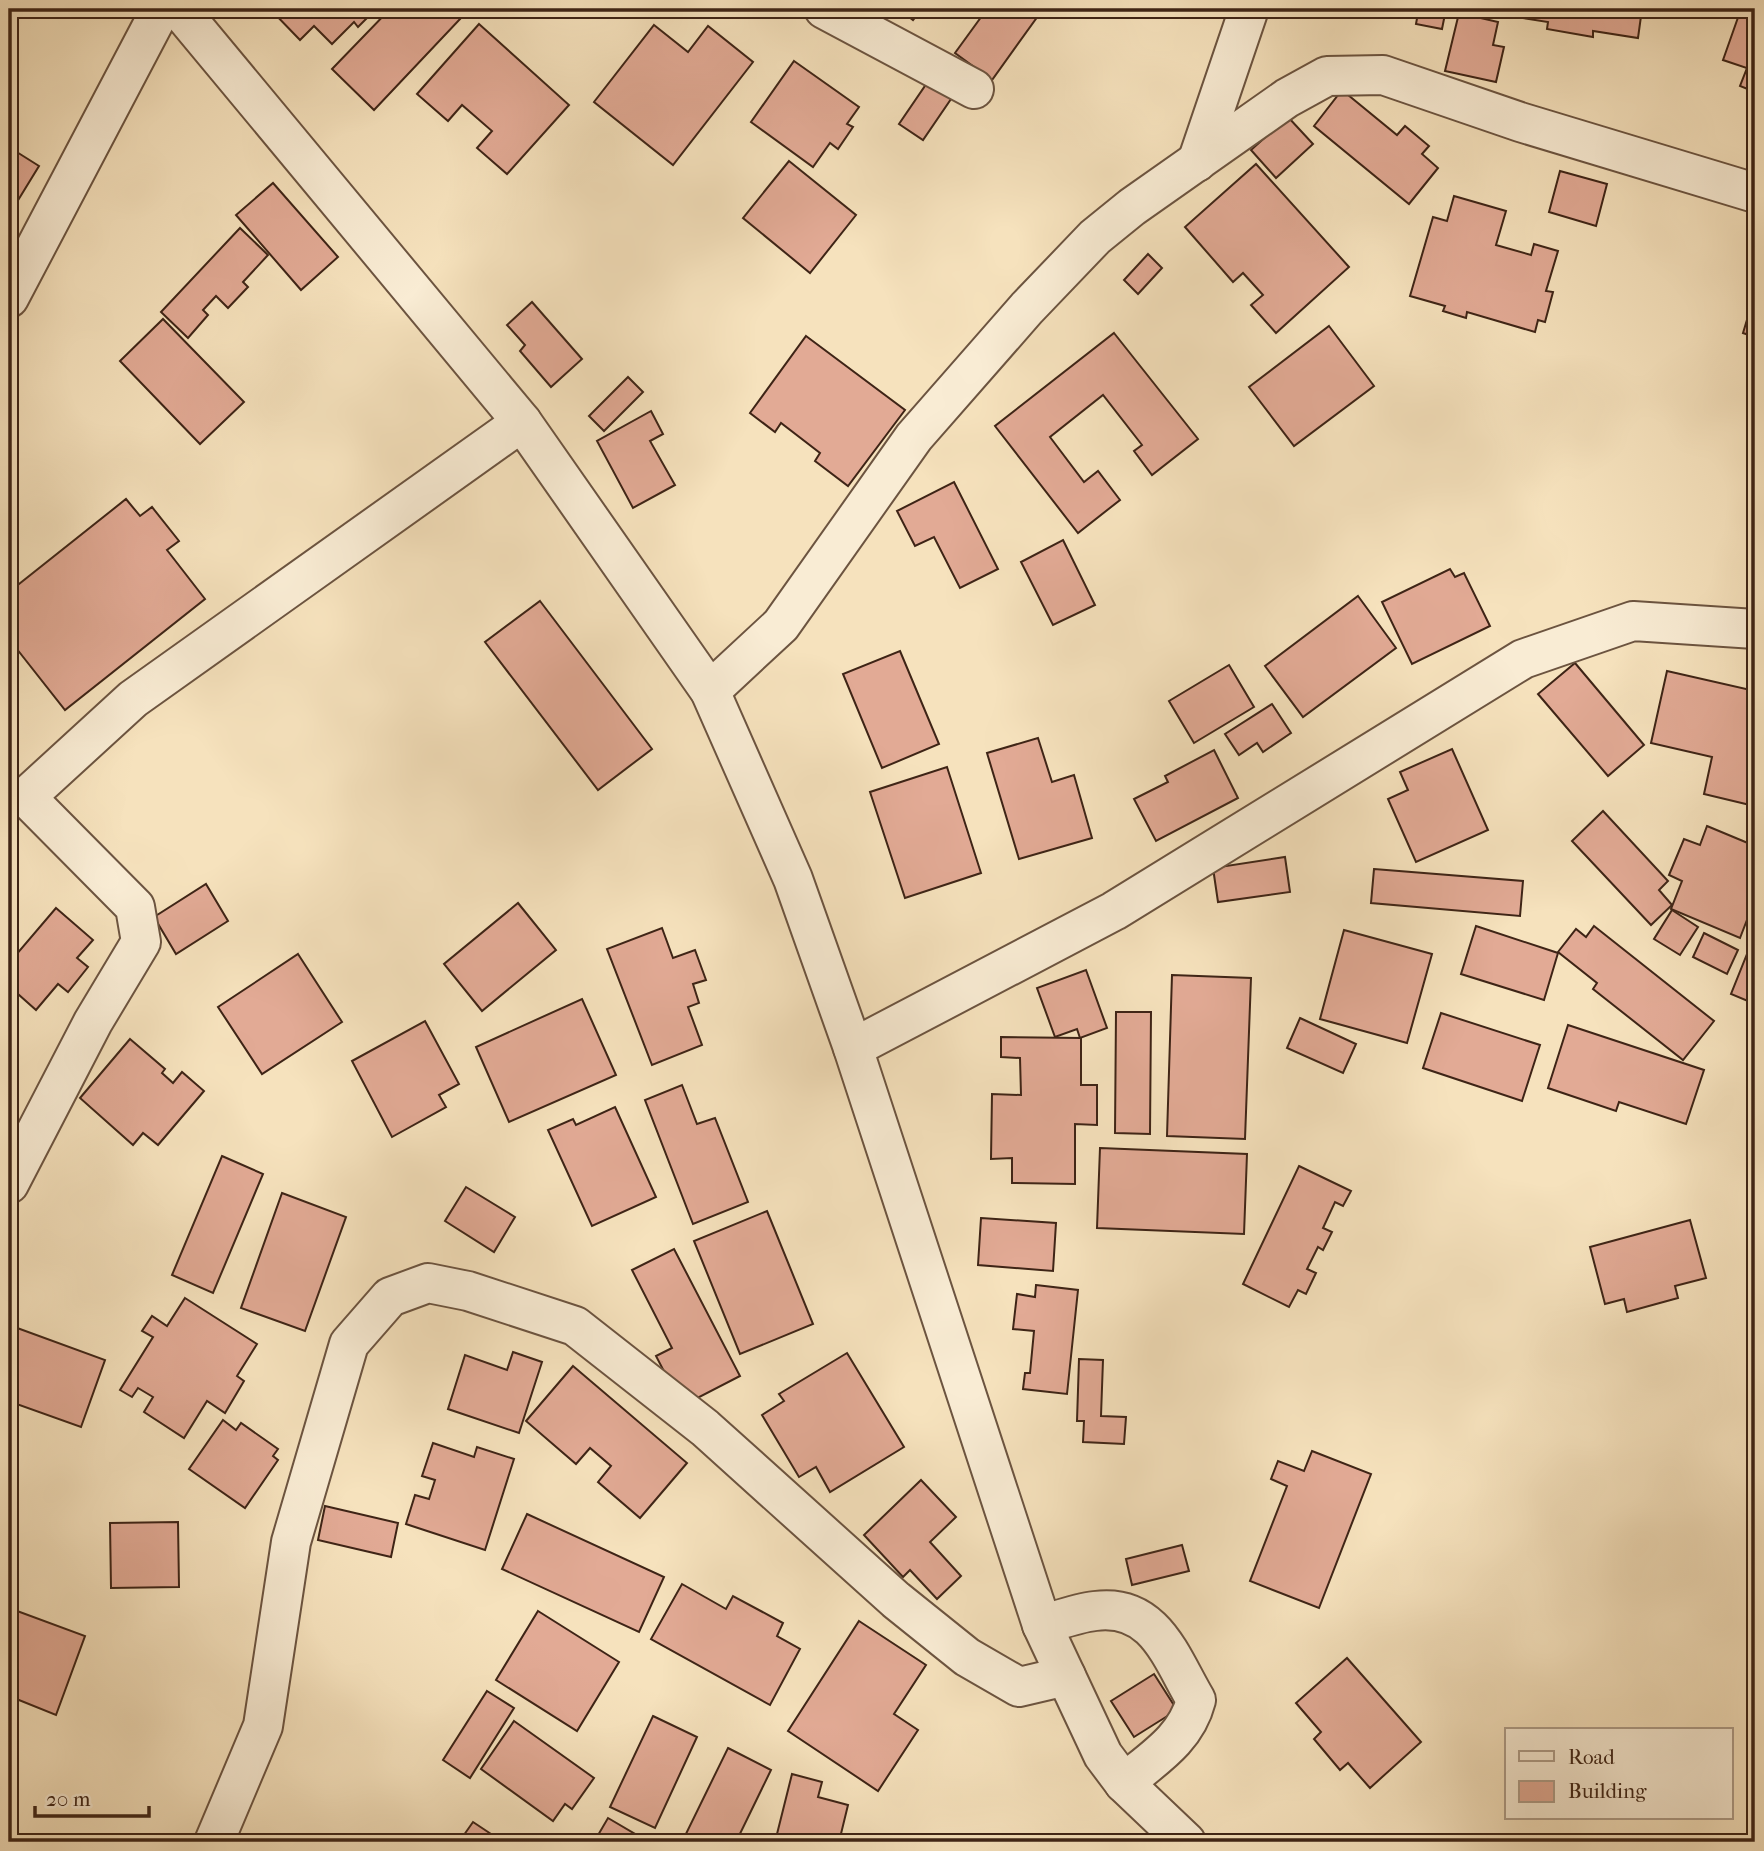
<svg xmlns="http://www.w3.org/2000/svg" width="1764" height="1851" font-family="'IM FELL French Canon',serif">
	<rect width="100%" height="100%" fill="#f6e2bd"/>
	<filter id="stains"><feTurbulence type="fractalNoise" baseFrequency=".00286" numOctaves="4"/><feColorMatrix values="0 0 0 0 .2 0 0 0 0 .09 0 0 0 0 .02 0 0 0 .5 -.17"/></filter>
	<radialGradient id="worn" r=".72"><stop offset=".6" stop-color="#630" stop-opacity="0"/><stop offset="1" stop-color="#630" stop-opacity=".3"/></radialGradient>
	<g fill="#e2aa95" stroke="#3e2416" stroke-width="2">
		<path d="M270 9H376L358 27 354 22 332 44 314 26 300 40Z"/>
		<path d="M390 9H452L461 18 374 110 332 69Z"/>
		<path d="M899 9H922L913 20Z"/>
		<path d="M987 9H1043L992 80 955 53Z"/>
		<path d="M1344 9H1383L1382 16Z"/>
		<path d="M1398 9H1446L1442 29 1416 24 1418 13Z"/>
		<path d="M1517 9H1642L1638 38 1593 31V37L1547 29 1548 22 1516 17Z"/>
		<path d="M1741 9H1755V92L1740 86 1747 68 1723 60Z"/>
		<path d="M1459 13 1498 22 1493 45 1504 47 1496 82 1445 71Z"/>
		<path d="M479 24 569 105 507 174 477 148 492 131 462 105 448 121 417 94Z"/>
		<path d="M654 25 688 52 708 26 753 62 673 165 594 102Z"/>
		<path d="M794 61 859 107 847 124 853 127 838 149 830 143 813 167 751 122Z"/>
		<path d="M927 83 951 99 923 140 899 124Z"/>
		<path d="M1342 90 1397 135 1405 126 1429 146 1422 154 1438 168 1409 204 1314 126Z"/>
		<path d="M1288 117 1313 144 1276 178 1251 150Z"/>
		<path d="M12 149 39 166 9 215V155Z"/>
		<path d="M789 161 856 215 810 273 743 218Z"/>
		<path d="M1256 164 1349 267 1276 333 1251 305 1263 295 1243 273 1233 282 1185 227Z"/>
		<path d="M1560 171 1607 184 1596 226 1549 212Z"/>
		<path d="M273 183 338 257 301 290 236 215Z"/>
		<path d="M1454 196 1506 211 1496 245 1531 255 1534 244 1558 251 1546 291 1553 292 1545 322 1538 320 1535 332 1467 312 1466 318 1443 311 1445 306 1410 296 1433 217 1447 221Z"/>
		<path d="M240 228 268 255 243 282 248 287 228 308 216 296 203 310 208 315 188 338 161 312Z"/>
		<path d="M1148 254 1162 268 1138 294 1124 280Z"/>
		<path d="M1755 293V337L1743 333Z"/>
		<path d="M532 302 582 359 551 387 520 351 525 345 507 325Z"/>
		<path d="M163 319 244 402 200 444 120 361Z"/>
		<path d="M1329 326 1374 386 1294 446 1249 387Z"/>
		<path d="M1114 333 1198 439 1152 475 1134 451 1142 445 1103 395 1050 437 1084 482 1098 471 1120 500 1078 533 995 426Z"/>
		<path d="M806 336 905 410 848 486 815 461 820 453 781 423 775 432 750 413Z"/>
		<path d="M628 377 643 392 604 431 589 416Z"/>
		<path d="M651 411 663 434 650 441 675 485 633 508 597 441Z"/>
		<path d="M954 482 998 569 960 588 934 537 915 546 897 511Z"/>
		<path d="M126 499 140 516 152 507 179 541 167 550 205 599 65 710 9 639V592Z"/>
		<path d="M1063 540 1095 605 1053 625 1021 562Z"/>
		<path d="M1450 569 1455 577 1464 573 1490 626 1412 664 1382 602Z"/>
		<path d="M1358 596 1396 648 1303 717 1265 666Z"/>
		<path d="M540 601 652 749 598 790 485 642Z"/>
		<path d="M900 651 939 744 882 768 843 674Z"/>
		<path d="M1575 663 1644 745 1608 776 1538 694Z"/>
		<path d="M1229 665 1254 707 1194 743 1169 701Z"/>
		<path d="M1667 671 1755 691V780L1750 805 1704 794 1712 757 1651 743Z"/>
		<path d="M1272 704 1291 733 1263 752 1257 743 1239 755 1225 734Z"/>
		<path d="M1038 738 1052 782 1074 775 1092 838 1019 859 987 753Z"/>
		<path d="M1452 749 1488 830 1416 862 1388 799 1408 790 1400 772Z"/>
		<path d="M1214 750 1238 798 1156 841 1134 799 1168 782 1165 776Z"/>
		<path d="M947 767 981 873 905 898 870 792Z"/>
		<path d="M1603 811 1668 881 1659 890 1672 905 1651 925 1572 841Z"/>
		<path d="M1707 826 1755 846V899L1740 938 1671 909 1682 881 1669 875 1684 839 1700 845Z"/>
		<path d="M1285 857 1290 892 1218 902 1213 868Z"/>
		<path d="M1374 869 1523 881 1520 916 1371 903Z"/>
		<path d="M206 884 228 921 176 954 154 917Z"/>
		<path d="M518 903 556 950 482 1011 444 964Z"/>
		<path d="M56 908 93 940 77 958 88 967 68 992 58 984 36 1010 9 986V963Z"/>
		<path d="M1672 910 1698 927 1680 955 1654 939Z"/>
		<path d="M1476 926 1558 953 1544 1000 1461 974Z"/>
		<path d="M1594 926 1714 1021 1683 1060 1593 989 1597 983 1558 952 1576 929 1586 937Z"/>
		<path d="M662 928 673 958 695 950 706 980 693 984 699 1003 688 1007 702 1045 652 1065 607 949Z"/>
		<path d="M1344 930 1432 954 1407 1043 1320 1019Z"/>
		<path d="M1704 933 1738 950 1727 974 1693 957Z"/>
		<path d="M1755 934V1004L1731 994Z"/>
		<path d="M298 954 342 1022 262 1074 218 1007Z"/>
		<path d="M1086 970 1107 1028 1080 1038 1077 1029 1055 1037 1037 988Z"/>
		<path d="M1172 975 1251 978 1245 1139 1167 1136Z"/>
		<path d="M582 999 616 1075 509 1122 476 1047Z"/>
		<path d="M1116 1012H1151L1150 1134 1115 1133Z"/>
		<path d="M1441 1013 1540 1045 1522 1101 1423 1068Z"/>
		<path d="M1300 1018 1356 1044 1343 1073 1287 1048Z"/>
		<path d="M425 1021 459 1084 439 1095 446 1107 392 1137 352 1061Z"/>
		<path d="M1568 1025 1704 1070 1686 1124 1619 1102 1616 1111 1548 1088Z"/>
		<path d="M1001 1037 1081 1038V1085H1097V1125L1075 1124V1184L1012 1183V1158L991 1159 992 1094 1021 1095 1020 1058 1001 1057Z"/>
		<path d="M130 1039 165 1069 162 1073 173 1083 182 1072 204 1091 158 1145 143 1133 133 1145 80 1098Z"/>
		<path d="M682 1085 697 1124 715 1118 748 1202 693 1224 645 1100Z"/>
		<path d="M615 1107 656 1197 592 1226 548 1130 573 1119 576 1125Z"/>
		<path d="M1100 1148 1247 1154 1244 1234 1097 1228Z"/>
		<path d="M222 1156 263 1174 213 1293 172 1275Z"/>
		<path d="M1299 1166 1351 1191 1343 1206 1335 1202 1323 1228 1332 1232 1323 1250 1318 1247 1307 1269 1316 1273 1306 1294 1298 1290 1289 1307 1243 1284Z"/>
		<path d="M466 1187 515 1217 494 1252 445 1221Z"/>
		<path d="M282 1193 346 1217 305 1331 241 1308Z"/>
		<path d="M767 1211 813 1324 740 1354 694 1241Z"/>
		<path d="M981 1218 1056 1223 1053 1271 978 1265Z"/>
		<path d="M1690 1220 1706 1278 1675 1286 1678 1298 1627 1312 1624 1299 1605 1304 1590 1247Z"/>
		<path d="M674 1249 740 1376 682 1406 656 1356 672 1348 632 1270Z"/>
		<path d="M1036 1285 1078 1290 1067 1394 1023 1389 1025 1373H1030L1034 1331 1013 1329 1017 1294 1035 1297Z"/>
		<path d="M185 1298 257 1344 237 1376 244 1381 225 1413 207 1401 184 1438 144 1412 153 1397 138 1388 132 1397 120 1390 153 1337 142 1331 152 1316 167 1326Z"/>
		<path d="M9 1325 105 1360 81 1427 14 1403 9 1419Z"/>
		<path d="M513 1352 542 1362 519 1433 448 1409 465 1355 507 1370Z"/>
		<path d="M847 1353 904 1447 830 1492 816 1467 799 1477 762 1415 784 1401 779 1394Z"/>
		<path d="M1079 1359 1103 1360 1101 1416 1126 1417 1124 1444 1083 1442 1084 1421H1077Z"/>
		<path d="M573 1366 687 1463 640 1518 598 1482 611 1466 590 1448 576 1464 526 1421Z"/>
		<path d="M223 1420 236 1430 241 1423 278 1449 273 1456 278 1460 245 1508 189 1469Z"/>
		<path d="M433 1443 474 1457 477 1447 514 1459 485 1550 406 1524 415 1495 429 1499 435 1480 422 1476Z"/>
		<path d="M1312 1451 1371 1474 1319 1608 1250 1581 1287 1486 1271 1479 1278 1461 1304 1471Z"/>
		<path d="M921 1480 956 1517 930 1542 961 1576 937 1599 910 1570 903 1577 864 1535Z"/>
		<path d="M325 1506 398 1523 391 1557 318 1540Z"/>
		<path d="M527 1514 664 1577 639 1632 502 1569Z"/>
		<path d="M178 1522 179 1587 111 1588 110 1523Z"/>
		<path d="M1182 1545 1189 1571 1132 1585 1126 1559Z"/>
		<path d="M682 1584 726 1609 733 1596 783 1623 777 1636 800 1649 770 1705 651 1639Z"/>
		<path d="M9 1608 85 1636 56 1715 9 1696Z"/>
		<path d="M538 1611 619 1662 577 1731 496 1680Z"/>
		<path d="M859 1621 926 1665 894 1714 918 1730 878 1791 788 1731Z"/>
		<path d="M1347 1658 1421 1742 1370 1788 1348 1763 1340 1770 1314 1739 1321 1732 1296 1703Z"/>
		<path d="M1154 1674 1177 1710 1134 1737 1111 1701Z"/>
		<path d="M487 1691 514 1708 470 1778 443 1760Z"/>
		<path d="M653 1716 697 1737 655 1828 610 1807Z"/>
		<path d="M514 1721 594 1778 572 1809 565 1804 553 1821 481 1769Z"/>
		<path d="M728 1748 771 1770 736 1842H682Z"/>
		<path d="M792 1774 822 1782 818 1797 848 1805 839 1842H775Z"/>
		<path d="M608 1818 635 1834 631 1842H594Z"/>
		<path d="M473 1822 503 1842H459Z"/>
	</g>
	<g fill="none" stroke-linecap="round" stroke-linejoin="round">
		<g stroke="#6c5440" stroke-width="42">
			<g id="minor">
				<path d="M179 9 522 422 710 691 793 879 853 1048 1042 1625 1103 1755 1124 1783 1186 1842"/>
				<path d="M824 9 974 89"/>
				<path d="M1197 162 1249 9"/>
				<path d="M9 298 161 9"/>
				<path d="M710 691 781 625 914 437 1027 308 1095 237 1132 207 1287 98 1327 76 1383 75 1520 122 1755 193"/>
				<path d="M853 1048 1114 911 1523 659 1633 621 1755 629"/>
				<path d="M9 1184 93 1022 141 942 135 907 26 797 133 699 522 422"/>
				<path d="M1042 1625C1059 1620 1077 1613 1095 1611 1155 1603 1171 1658 1196 1700 1186 1739 1154 1758 1124 1783"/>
				<path d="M214 1842 263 1726 291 1542 349 1344 390 1297 428 1283 468 1291 575 1326 705 1428 896 1600 967 1657 1019 1687 1066 1676"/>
			</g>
		</g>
		<use href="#minor" stroke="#f9ecd4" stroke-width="38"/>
	</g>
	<rect width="1764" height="1851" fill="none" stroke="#f6e2bd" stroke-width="35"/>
	<rect x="10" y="10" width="1743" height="1830" fill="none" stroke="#3e2416" stroke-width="3.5"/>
	<rect x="18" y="18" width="1729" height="1816" fill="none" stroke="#3e2416" stroke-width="2"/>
	<rect x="1505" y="1728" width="228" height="91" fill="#f9ecd4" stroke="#ae9c88" stroke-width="2"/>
	<rect x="1519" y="1751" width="35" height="10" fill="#f9ecd4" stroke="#ae9c88" stroke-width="2"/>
	<text x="1568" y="1764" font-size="21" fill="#3e2416">Road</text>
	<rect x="1519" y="1781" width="35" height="21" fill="#e2aa95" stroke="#ae9c88" stroke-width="2"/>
	<text x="1568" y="1798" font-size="21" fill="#3e2416">Building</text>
	<path d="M35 1806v10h114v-10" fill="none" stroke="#3e2416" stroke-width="3.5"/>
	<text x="46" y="1806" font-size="21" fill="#3e2416" stroke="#f9ecd4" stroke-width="5" paint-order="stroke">20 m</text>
	<rect width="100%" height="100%" filter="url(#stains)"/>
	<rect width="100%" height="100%" fill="url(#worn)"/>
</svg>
